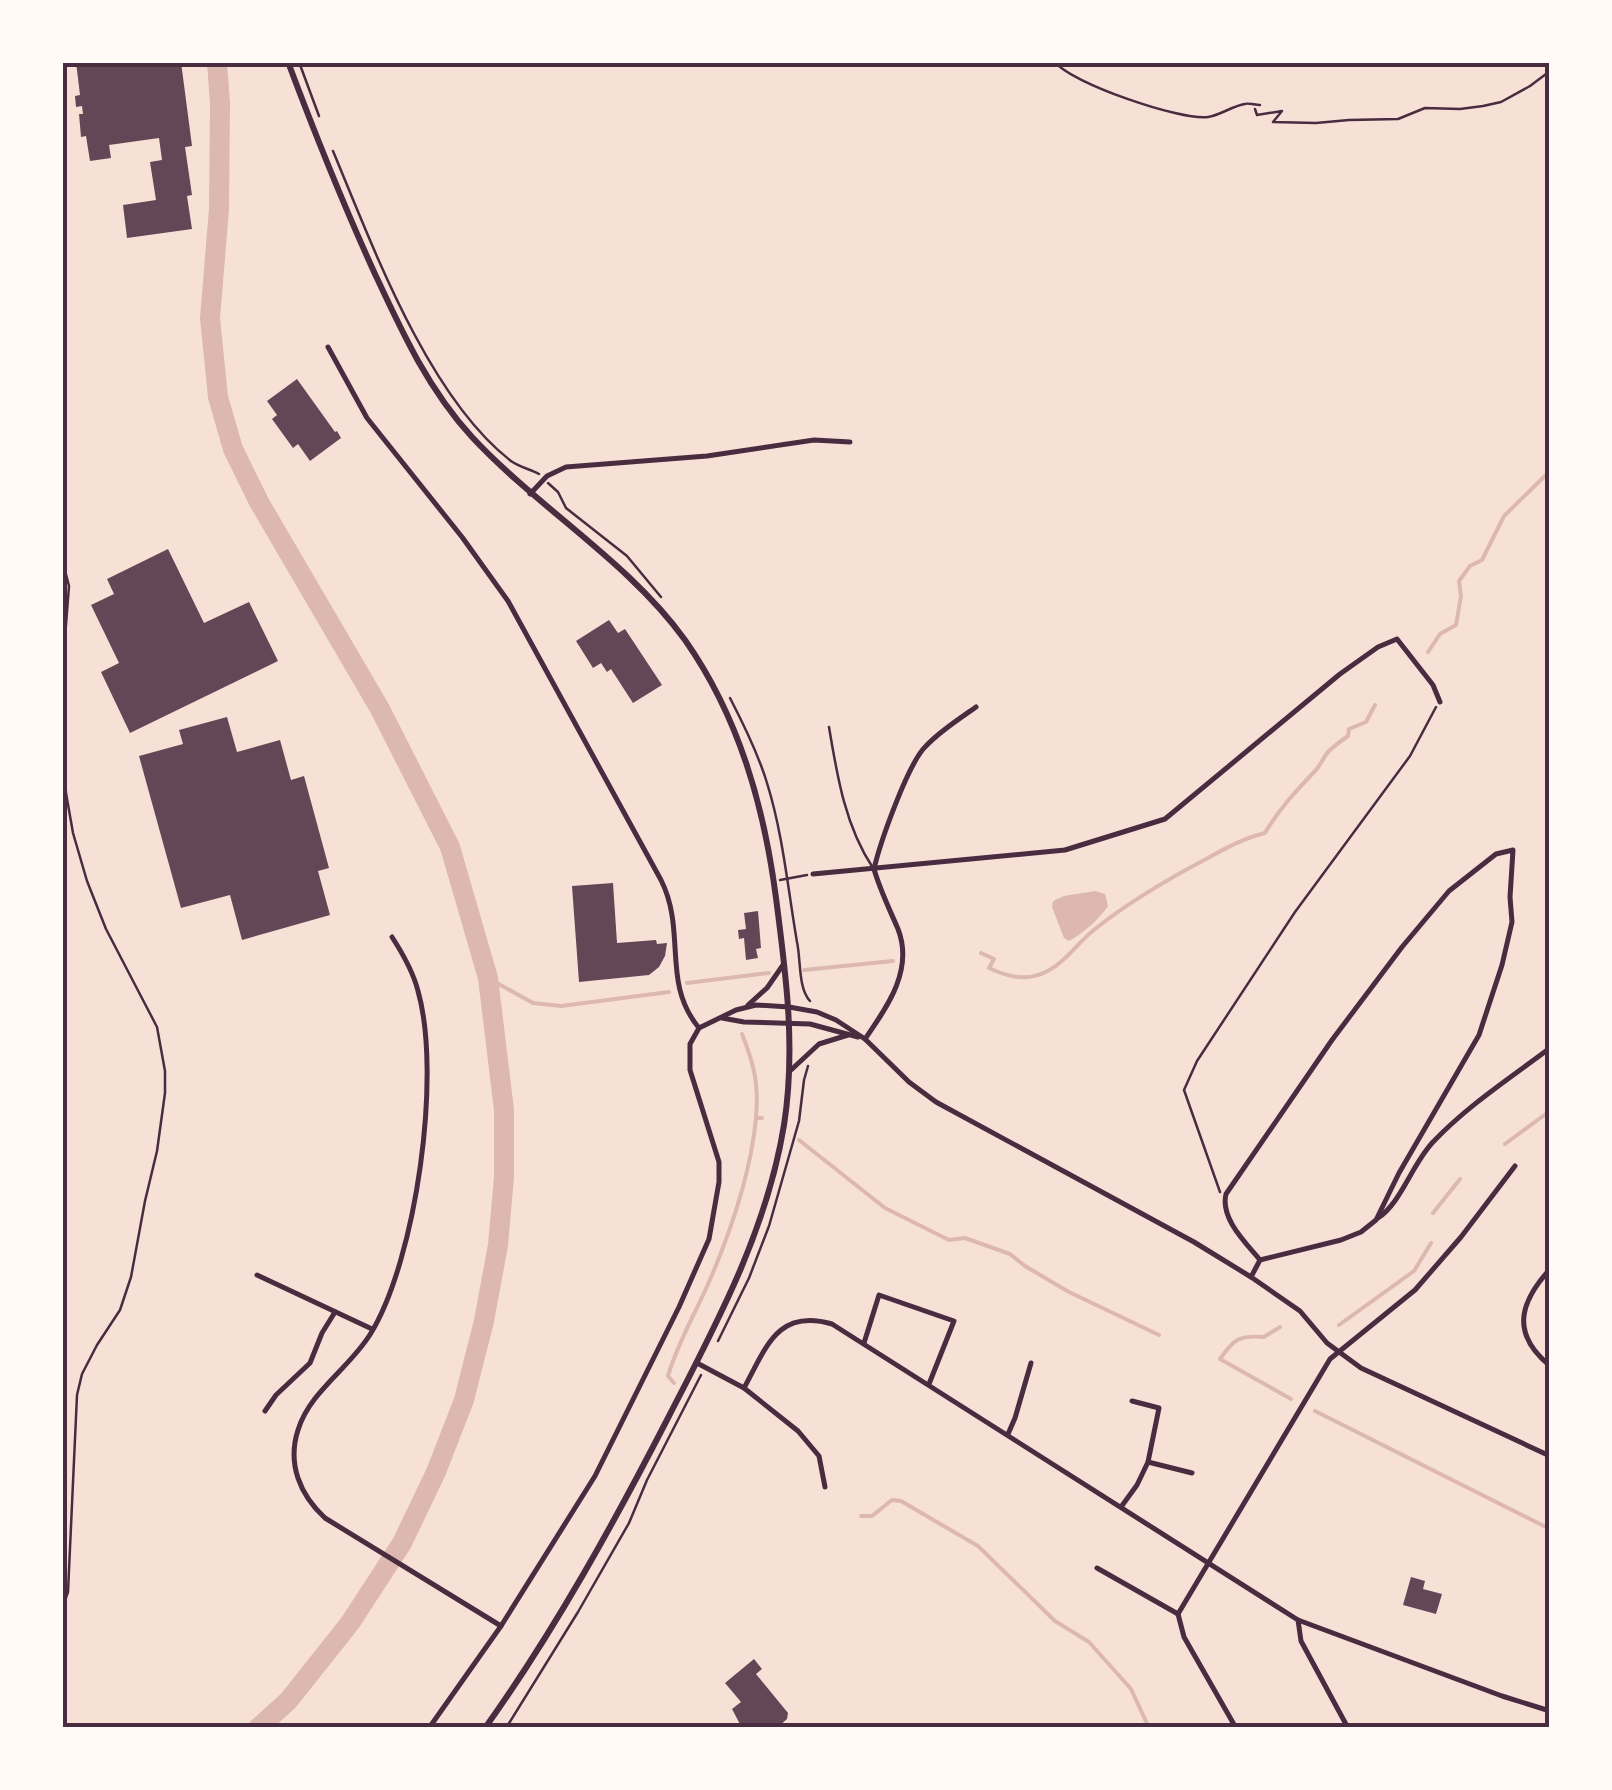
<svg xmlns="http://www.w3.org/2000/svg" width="1612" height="1790" font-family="'PT Serif',serif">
	<rect width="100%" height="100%" fill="#f7e1d7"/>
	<path fill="#dcb8b0" d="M1095 891 1105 894 1108 906C1099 919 1084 933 1069 941L1064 938 1052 907 1053 901 1064 896Z"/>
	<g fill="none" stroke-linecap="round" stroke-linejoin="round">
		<g stroke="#dcb8b0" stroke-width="4">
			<path d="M1428 652 1440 634 1456 625 1461 596 1459 581 1470 566 1482 560 1504 516 1550 471"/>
			<path d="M981 953 994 959 989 968C1006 976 1023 981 1041 974 1063 966 1077 943 1095 929 1130 901 1168 879 1208 858 1226 848 1244 838 1265 833 1279 809 1296 791 1315 771 1321 765 1323 757 1329 751 1334 746 1341 741 1348 736L1349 729 1366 722 1375 705"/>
			<path d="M804 970 893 961"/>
			<path d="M488 978 533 1003 561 1006 669 992"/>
			<path d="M687 983 769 973"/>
			<path d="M742 1034C754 1064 759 1084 756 1118H762"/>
			<path d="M799 1140 885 1208 949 1240 965 1238 1010 1254 1025 1266 1069 1292 1159 1335"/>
			<path d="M1505 1144 1550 1111"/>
			<path d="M1433 1213 1460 1179"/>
			<path d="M1339 1325 1414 1271 1431 1243"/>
			<path d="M1280 1327 1264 1337C1239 1335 1234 1339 1220 1359L1291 1399"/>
			<path d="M674 1383 668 1376C678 1341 698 1309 712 1275 733 1225 751 1172 756 1118"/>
			<path d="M1315 1411 1550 1529"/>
			<path d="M861 1516H872L892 1500 901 1501 978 1546 1055 1621 1089 1642 1131 1689 1149 1728"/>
		</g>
		<path stroke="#dcb8b0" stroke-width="20" d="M217 62 220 103 219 209 210 318 218 397 233 449 259 502 380 709 450 847 488 978 504 1110V1177L498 1245 484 1321 464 1400 436 1472 402 1543 350 1623 288 1701 258 1728"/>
	</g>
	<g fill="#644757">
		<path d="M76 62H181L192 146 185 147 192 195 187 196 192 229 127 238 123 205 156 200 150 162 162 160 159 138 109 145 111 158 90 161 86 136 81 137 79 114H83L82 106 76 107 75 96 80 95Z"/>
		<path d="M297 379 335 432 337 431 341 438 310 461 298 444 293 448 272 419 277 415 267 401Z"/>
		<path d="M168 549 204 623 249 602 278 661 130 733 101 672 119 663 91 605 114 594 107 579Z"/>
		<path d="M609 620 618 633 625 629 662 685 633 703 611 669 607 672 601 663 593 668 576 641Z"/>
		<path d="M227 717 237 752 280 740 291 780 304 776 329 868 318 871 330 915 242 940 230 895 181 908 139 756 183 744 179 730Z"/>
		<path d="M613 883 617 943 656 940 657 944 667 943 665 956 659 967 649 975 579 982 572 886Z"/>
		<path d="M758 911 761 948 756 949 758 958 746 960 744 938 739 939 738 930 746 929 744 913Z"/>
		<path d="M1411 1577 1425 1581 1423 1589 1442 1594 1436 1614 1403 1605Z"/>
		<path d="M754 1659 762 1669 756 1674 788 1713 787 1719 777 1728H742L732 1709 741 1702 725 1683Z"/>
	</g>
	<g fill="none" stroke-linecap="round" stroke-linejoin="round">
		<g stroke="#4a2c40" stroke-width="2.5">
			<path d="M299 62 319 116"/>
			<path d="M1055 62C1071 83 1181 121 1208 117 1221 115 1232 106 1245 104 1246 103 1259 105 1260 105"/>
			<path d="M1255 109 1257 115 1282 111 1273 122 1316 123 1349 120 1398 119 1425 108 1460 109 1483 106 1501 102 1530 86 1550 71"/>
			<path d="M333 151C373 247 428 397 511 461 519 467 530 469 539 474"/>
			<path d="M548 483 558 492 566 508 627 556 661 597"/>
			<path d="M62 559 69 586 62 676"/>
			<path d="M730 698C744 725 758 753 767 783 783 834 788 890 797 942 801 960 798 988 810 1001"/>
			<path d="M62 724 66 793 73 833 87 881 106 929 157 1027 165 1071V1093L157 1151 145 1201 131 1277 120 1310 97 1345 82 1374 77 1395 68 1592 62 1609"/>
			<path d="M780 880 807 875"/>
			<path d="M1220 1192 1184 1090 1197 1061 1295 912 1410 756 1436 707"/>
			<path d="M718 1341 749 1278 769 1226 799 1121 804 1080 808 1066"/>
			<path d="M506 1728 578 1612 629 1523 647 1480 701 1375"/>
		</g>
		<path stroke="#4a2c40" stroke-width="2.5" d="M829 727C837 775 845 826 873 868"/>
		<g stroke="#4a2c40" stroke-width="5">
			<path d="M328 347 367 418 462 537 508 601 661 880C687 932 661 982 699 1028"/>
			<path d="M530 494 547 476 566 467 707 456 814 440 850 442"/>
			<path d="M874 869C880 843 908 763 926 746 940 731 959 719 976 707"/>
			<path d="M813 874 1065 850 1165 819 1340 674 1378 647 1397 639 1433 685 1440 702"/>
			<path d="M392 937C403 954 413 971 418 991 442 1075 416 1259 371 1333 350 1368 310 1391 298 1430 287 1464 300 1495 325 1518L501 1626"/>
			<path d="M748 1005 767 988 783 965"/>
			<path d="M722 1018 744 1022 810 1024 858 1037"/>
			<path d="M865 1039C887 1007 914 970 898 929 889 908 880 890 874 869"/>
			<path d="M791 1070 819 1044 848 1035"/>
			<path d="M1378 1218C1401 1203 1412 1164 1433 1142 1467 1106 1510 1078 1550 1048"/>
			<path d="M1550 1269C1519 1303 1511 1334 1550 1366"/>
			<path d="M257 1275 372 1329"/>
			<path d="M1251 1277 1260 1260C1245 1242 1220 1218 1226 1194L1332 1040 1402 947 1449 891 1496 854 1513 850 1510 897 1512 922 1502 965 1479 1035 1399 1173 1376 1220 1361 1232 1341 1240 1260 1260"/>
			<path d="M864 1343 879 1295 954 1321 929 1384"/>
			<path d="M697 1363 744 1388 798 1431 819 1456 825 1487"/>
			<path d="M744 1388C766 1348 777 1308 832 1324L1298 1620 1502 1696 1550 1711"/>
			<path d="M265 1411 276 1395 310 1363 322 1333 335 1312"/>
			<path d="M1008 1434 1015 1418 1031 1363"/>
			<path d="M1148 1462 1192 1473"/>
			<path d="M1121 1507 1137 1485 1148 1462 1159 1408 1132 1401"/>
			<path d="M1097 1568 1178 1614"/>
			<path d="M1298 1620 1301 1641 1348 1728"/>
			<path d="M429 1728 501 1626 595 1476 679 1307 709 1239 719 1182V1162L690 1070V1044L699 1028 736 1010 756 1005 789 1007 817 1012 836 1020 865 1039 909 1082 936 1102 1194 1242 1251 1277 1300 1311 1327 1343 1361 1368 1550 1456"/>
			<path d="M1236 1728 1184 1637 1178 1614 1330 1359 1415 1290 1461 1237 1515 1166"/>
		</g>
		<path stroke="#4a2c40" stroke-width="6" d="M288 62C315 134 343 204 375 274 402 332 428 389 472 437 538 508 628 561 685 640 739 717 764 806 776 898 786 974 796 1049 784 1125 767 1230 717 1323 669 1416 614 1523 555 1630 485 1728"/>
	</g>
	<rect width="1612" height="1790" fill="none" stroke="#fffaf5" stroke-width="130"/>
	<rect x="65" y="65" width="1482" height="1660" fill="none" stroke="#4a2c40" stroke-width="4"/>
</svg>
